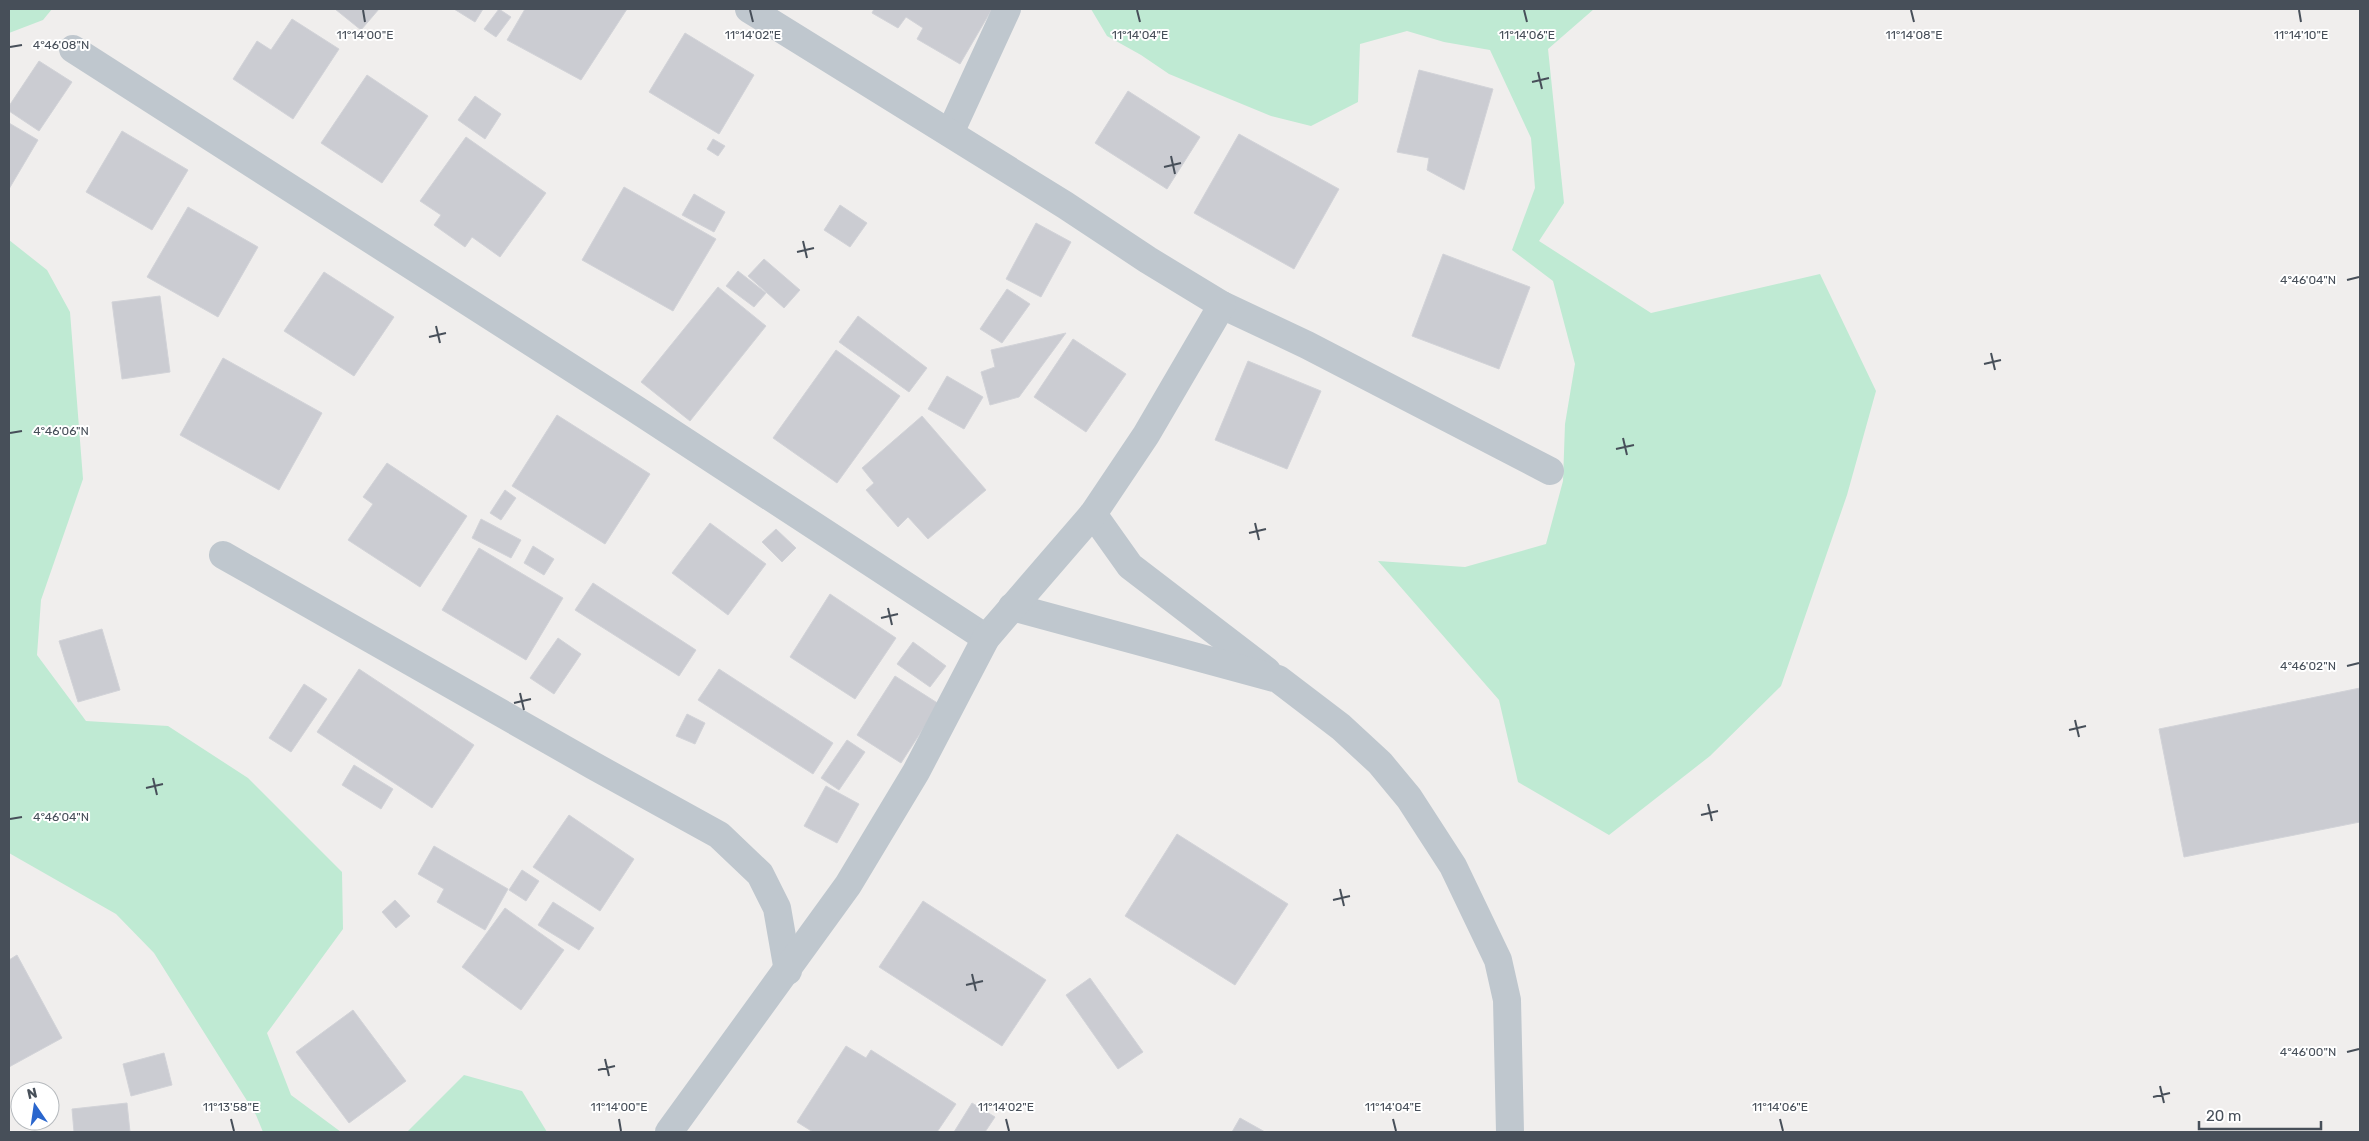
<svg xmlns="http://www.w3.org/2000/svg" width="2369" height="1141" font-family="Rubik,sans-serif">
	<rect width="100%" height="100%" fill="#f0eeed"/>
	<g fill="#bfead3">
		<path d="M9 9H52L43 20 9 33Z"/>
		<path d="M1091 9H1594L1548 49 1564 203 1539 241 1651 313 1820 274 1876 391 1847 495 1781 686 1710 756 1609 835 1518 782 1499 700 1378 561 1465 567 1546 544 1563 481 1565 424 1575 364 1553 281 1512 250 1535 188 1531 138 1490 50 1444 42 1407 31 1360 44 1358 102 1311 126 1271 116 1169 74 1141 55 1107 36Z"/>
		<path d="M9 240 47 270 70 312 83 479 41 600 37 655 86 721 168 726 248 778 342 872 343 929 267 1033 291 1095 341 1132H263L256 1115 154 953 116 914 9 853Z"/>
		<path d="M464 1075 522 1091 547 1132H407Z"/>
	</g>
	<g fill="#cbccd2" stroke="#d2d3d8">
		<path d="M335 9H379L361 30Z"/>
		<path d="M454 9H483L475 22Z"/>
		<path d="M499 9 511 17 496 37 484 29Z"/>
		<path d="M525 9H627L581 80 507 40Z"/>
		<path d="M874 9H992L960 64 917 39 923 28 906 17 898 28 872 13Z"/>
		<path d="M292 19 339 49 293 119 233 79 257 41 271 50Z"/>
		<path d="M685 33 754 75 719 134 649 92Z"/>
		<path d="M39 61 72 82 39 131 9 111V106Z"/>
		<path d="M1419 70 1493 89 1464 190 1427 170 1429 158 1397 152Z"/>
		<path d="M367 75 428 116 382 183 321 143Z"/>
		<path d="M1128 91 1200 137 1167 189 1095 143Z"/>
		<path d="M475 96 501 114 485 139 458 120Z"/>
		<path d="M9 123 38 140 9 189Z"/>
		<path d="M122 131 188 170 152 230 86 192Z"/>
		<path d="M1239 134 1339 189 1294 269 1194 213Z"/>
		<path d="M466 137 546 193 500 257 472 237 465 247 434 225 441 215 420 201Z"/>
		<path d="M713 139 725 146 718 156 707 149Z"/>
		<path d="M624 187 716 239 673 311 582 260Z"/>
		<path d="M694 194 725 212 714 232 682 215Z"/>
		<path d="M840 205 867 223 850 247 824 230Z"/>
		<path d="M188 207 258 247 218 317 147 277Z"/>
		<path d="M1036 223 1071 242 1041 297 1006 279Z"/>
		<path d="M1443 254 1530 287 1499 369 1412 336Z"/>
		<path d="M764 259 800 290 784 308 748 276Z"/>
		<path d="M738 271 766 293 754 307 726 286Z"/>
		<path d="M324 272 394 317 354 376 284 331Z"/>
		<path d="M718 287 766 326 690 421 641 382Z"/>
		<path d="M1007 289 1030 304 1002 343 980 329Z"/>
		<path d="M160 296 170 372 122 379 112 302Z"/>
		<path d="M858 316 927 368 909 392 839 342Z"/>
		<path d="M1066 333 1019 397 990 405 981 372 995 367 991 350Z"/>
		<path d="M1073 339 1126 374 1086 432 1034 397Z"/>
		<path d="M836 350 900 396 837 483 773 438Z"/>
		<path d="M223 358 322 413 279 490 180 435Z"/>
		<path d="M1248 361 1321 391 1287 469 1215 440Z"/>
		<path d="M947 376 983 397 964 429 928 409Z"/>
		<path d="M557 415 650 474 605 544 512 486Z"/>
		<path d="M922 416 986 490 928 539 908 517 898 527 866 490 874 483 862 468Z"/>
		<path d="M387 463 467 516 420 587 348 540 373 504 363 497Z"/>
		<path d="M505 490 516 498 501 520 490 513Z"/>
		<path d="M481 519 521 540 511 558 472 538Z"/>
		<path d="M710 523 766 564 728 615 672 573Z"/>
		<path d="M776 529 796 548 782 562 762 542Z"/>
		<path d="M533 546 554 559 544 575 524 563Z"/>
		<path d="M479 548 563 598 526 660 442 610Z"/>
		<path d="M593 583 696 650 679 676 575 610Z"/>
		<path d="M830 594 896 638 855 699 790 657Z"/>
		<path d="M102 629 120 690 78 702 59 641Z"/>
		<path d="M558 638 581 654 554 694 530 678Z"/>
		<path d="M913 642 946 666 930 687 897 664Z"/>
		<path d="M359 669 474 745 432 808 317 732Z"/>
		<path d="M719 669 833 743 813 774 698 700Z"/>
		<path d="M895 676 939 704 901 763 857 735Z"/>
		<path d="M304 684 327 699 291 752 269 738Z"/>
		<path d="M2360 688V822L2184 857 2159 729Z"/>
		<path d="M687 714 705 723 695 744 676 736Z"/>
		<path d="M847 740 865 752 839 790 821 778Z"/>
		<path d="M354 765 393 789 381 809 342 785Z"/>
		<path d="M826 786 859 804 837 843 804 826Z"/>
		<path d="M569 815 634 859 600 911 533 867Z"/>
		<path d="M1177 834 1288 904 1235 985 1125 916Z"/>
		<path d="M434 846 508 889 485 930 437 902 444 889 418 874Z"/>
		<path d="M522 870 539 881 526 901 509 890Z"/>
		<path d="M395 900 410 916 396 928 382 912Z"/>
		<path d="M923 901 1046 980 1002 1046 879 967Z"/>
		<path d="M553 902 594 928 579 950 538 925Z"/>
		<path d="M505 908 564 950 521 1010 462 967Z"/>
		<path d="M17 955 62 1038 9 1067V960Z"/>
		<path d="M1090 978 1143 1052 1118 1069 1066 995Z"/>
		<path d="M353 1010 406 1081 349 1123 296 1052Z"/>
		<path d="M846 1046 866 1058 871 1050 956 1104 937 1132H813L797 1122Z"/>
		<path d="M164 1053 172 1085 131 1096 123 1064Z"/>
		<path d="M127 1103 130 1132H74L72 1109Z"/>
		<path d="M972 1103 995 1117 985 1132H954Z"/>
		<path d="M1240 1118 1265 1132H1232Z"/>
	</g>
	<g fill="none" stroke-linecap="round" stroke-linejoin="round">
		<g stroke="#bfc7ce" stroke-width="28">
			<path d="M73 49 634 408 986 638"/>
			<path d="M950 133 1007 9"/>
			<path d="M1222 305 1307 345 1550 471"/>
			<path d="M1093 514 1130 566 1267 671"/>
			<path d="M223 555 594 766 719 835 760 874 777 908 788 971"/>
			<path d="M1012 607 1278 679 1341 727 1380 763 1409 798 1453 866 1498 960 1507 1000 1510 1132"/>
			<path d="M669 1132 848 885 916 772 986 638 1093 514 1146 435 1222 305 1148 260 1065 205 749 9"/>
		</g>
	</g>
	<path fill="none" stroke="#474f59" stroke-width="2" d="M363 10 365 22M750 10 753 22M1137 10 1140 22M1524 10 1527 22M1911 10 1914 22M2299 10 2301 22M10 47 22 45M1538 72 1542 89M1532 82 1549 78M1171 156 1175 174M1164 167 1181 163M803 241 807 258M797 252 814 248M2347 280 2359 277M436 326 440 343M429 337 446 333M1991 353 1995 370M1984 364 2001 360M10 433 22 431M1623 438 1627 455M1616 449 1634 445M1255 523 1259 540M1249 533 1266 529M888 608 892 625M881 618 898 614M2347 666 2359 663M520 693 524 710M514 703 531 699M2075 720 2079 737M2069 730 2086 726M153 778 157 795M146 788 163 784M1708 804 1712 821M1701 815 1718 811M10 819 22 817M1340 889 1344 906M1333 900 1350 896M972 974 976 991M966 985 983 981M2347 1052 2359 1049M605 1059 609 1076M598 1070 615 1066M2160 1086 2164 1103M2153 1097 2170 1093M231 1119 234 1131M619 1119 621 1131M1006 1119 1009 1131M1393 1119 1396 1131M1780 1119 1783 1131"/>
	<g font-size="12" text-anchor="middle" fill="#474f59" stroke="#fff" stroke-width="4" stroke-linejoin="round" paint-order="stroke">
		<text x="365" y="39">11°14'00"E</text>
		<text x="753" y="39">11°14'02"E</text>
		<text x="1140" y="39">11°14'04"E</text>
		<text x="1527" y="39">11°14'06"E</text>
		<text x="1914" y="39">11°14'08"E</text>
		<text x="2301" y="39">11°14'10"E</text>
		<text x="61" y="49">4°46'08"N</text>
		<text x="2308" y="284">4°46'04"N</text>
		<text x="61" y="435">4°46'06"N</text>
		<text x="2308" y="670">4°46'02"N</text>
		<text x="61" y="821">4°46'04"N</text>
		<text x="2308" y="1056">4°46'00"N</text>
		<text x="231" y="1111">11°13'58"E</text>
		<text x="619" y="1111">11°14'00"E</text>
		<text x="1006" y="1111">11°14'02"E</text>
		<text x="1393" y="1111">11°14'04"E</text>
		<text x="1780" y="1111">11°14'06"E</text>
	</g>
	<rect width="2369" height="1141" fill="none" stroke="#474f59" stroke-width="20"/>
	<g transform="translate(35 1106) rotate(347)"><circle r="24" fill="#ffffff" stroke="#b5b9bd"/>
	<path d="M0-4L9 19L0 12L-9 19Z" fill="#2a66cd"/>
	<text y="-8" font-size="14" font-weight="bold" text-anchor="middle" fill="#474f59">N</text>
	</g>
	<path d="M2199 1121v8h122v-8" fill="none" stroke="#474f59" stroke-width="2.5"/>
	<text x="2206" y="1121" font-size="15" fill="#474f59" stroke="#ffffff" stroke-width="4" paint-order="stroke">20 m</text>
</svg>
